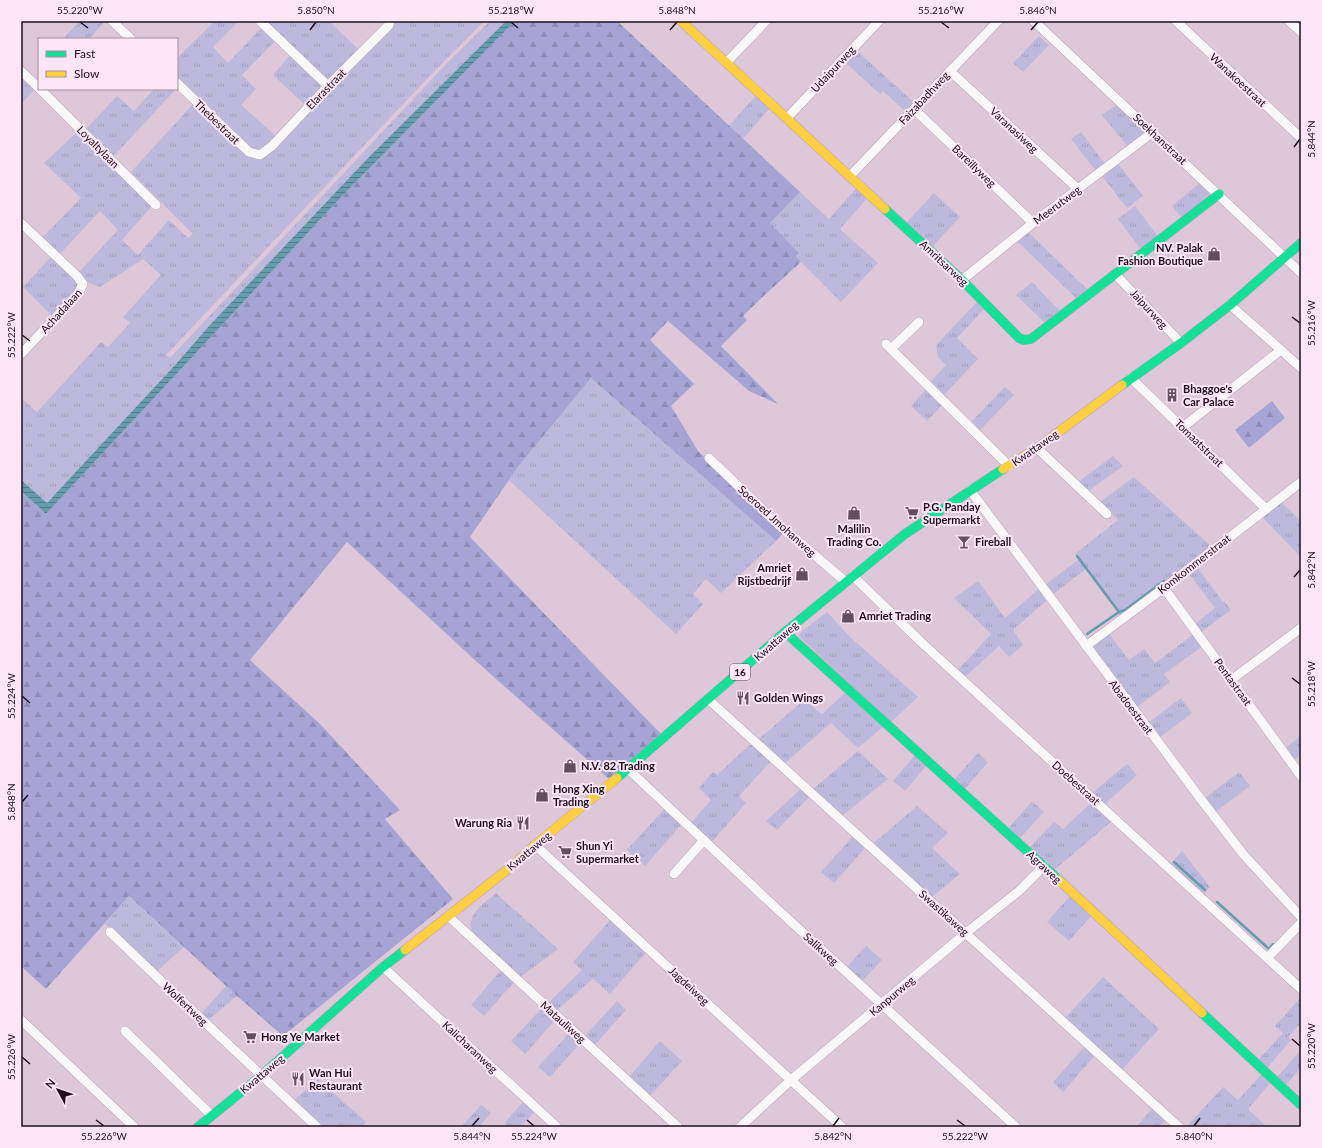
<svg xmlns="http://www.w3.org/2000/svg" width="1322" height="1148" font-family="Lato,sans-serif">
	<defs>
		<pattern id="grass-tufts" width="24" height="20" patternUnits="userSpaceOnUse"><rect width="24" height="20" fill="#bcb9dc"/><path d="M3 7l-1-3M5 7V3M7 7l1-3M15 17l-1-3M17 17v-4M19 17l1-3" fill="none" stroke="#a19ebc"/></pattern>
		<pattern id="forest-firs" width="22" height="20" patternUnits="userSpaceOnUse"><rect width="22" height="20" fill="#a6a4d4"/><path d="M5 1l3.5 6h-7zM16 11l3.5 6h-7z" fill="#8e8cb5"/></pattern>
		<pattern id="water-rules" width="6" height="5" patternUnits="userSpaceOnUse"><rect width="6" height="5" fill="#649cae"/><path d="M0 2.5h6" fill="none" stroke="#527e8d"/></pattern>
	</defs>
	<rect width="100%" height="100%" fill="#dec7d9"/>
	<g fill="url(#grass-tufts)">
		<path d="M80 21H105L89 39H63Z"/>
		<path d="M215 21H239L213 47 228 63 262 27 276 40 242 75 256 89 241 105 277 137 261 151H254L177 79V58Z"/>
		<path d="M267 21H330V22L359 50 330 79H326L265 22Z"/>
		<path d="M397 21H484L424 82 166 355 170 358 450 60 490 21H506L369 157 209 326 176 364 47 504 21 480V398L37 412 101 342 108 347 130 323 123 317 161 275 143 259 100 287 85 281 78 273 118 230 100 211 59 255 42 238 81 198 44 163 77 132 154 204 122 240 138 255 169 220 188 238 193 234 131 172 193 104 259 158Z"/>
		<path d="M1039 36 1049 45 1023 72 1013 63Z"/>
		<path d="M856 50 916 104 907 113 883 91 880 94 845 62Z"/>
		<path d="M291 54 320 83V89L306 106 273 75Z"/>
		<path d="M21 74 36 88 21 104Z"/>
		<path d="M154 89H176L114 156 86 129 117 96 134 111Z"/>
		<path d="M760 91 774 103 743 139 729 126Z"/>
		<path d="M1118 104 1145 131 1144 134 1128 147 1102 115Z"/>
		<path d="M1081 132 1105 164 1096 171 1071 139Z"/>
		<path d="M1117 162 1143 196 1127 208 1101 175Z"/>
		<path d="M1201 182 1211 192 1183 219 1172 206Z"/>
		<path d="M859 185 870 195 840 229 878 263 841 302 801 262 796 256 799 253 770 223 800 192 829 219Z"/>
		<path d="M934 193 960 217 932 247 906 223Z"/>
		<path d="M1135 206 1159 238 1142 251 1118 219Z"/>
		<path d="M1028 232 1090 292 1078 300 1017 241Z"/>
		<path d="M51 257 75 280 77 284V290L53 317 23 287 21 289V285L23 287Z"/>
		<path d="M1032 282 1062 313 1046 324 1016 295Z"/>
		<path d="M979 300 986 307 957 338 978 359 944 395 931 381 946 365 938 357 936 345Z"/>
		<path d="M591 378 776 541 721 593 706 579 693 594 703 604 676 634 509 480 517 468Z"/>
		<path d="M929 386 945 402 927 421 911 406Z"/>
		<path d="M1005 387 1014 395 980 430 972 421Z"/>
		<path d="M1113 456 1123 466 1088 491 1078 482Z"/>
		<path d="M1134 477 1212 547 1121 616 1086 569 1052 595 1045 585 1079 559 1075 554 1118 520 1100 502Z"/>
		<path d="M1281 502 1301 521V557L1262 517Z"/>
		<path d="M1197 567 1223 602 1224 601 1231 610 1201 632 1195 624 1215 608 1189 574Z"/>
		<path d="M978 581 1005 618 1039 589 1047 600 1013 630 1023 645 1009 657 999 646 965 677 958 670 991 634 954 598Z"/>
		<path d="M827 612 850 637 918 697 890 723 799 636 802 631Z"/>
		<path d="M1109 634 1129 660 1144 649 1155 663 1194 634 1203 646 1164 674 1170 682 1136 708 1093 648 1095 645Z"/>
		<path d="M847 691 885 725 858 748 831 723 784 764 758 740 804 700 822 714Z"/>
		<path d="M1181 698 1192 713 1159 738 1148 723Z"/>
		<path d="M1301 736V754L1294 760 1285 748Z"/>
		<path d="M753 742 772 760 739 796 746 803 711 843 690 824 711 800 699 788 713 772 717 775Z"/>
		<path d="M858 751 888 779 842 816 813 789Z"/>
		<path d="M978 753 988 762 964 790 953 781Z"/>
		<path d="M915 755 927 765 905 791 893 781Z"/>
		<path d="M1127 764 1137 775 1104 805 1092 793Z"/>
		<path d="M1239 772 1250 786 1215 812 1205 798Z"/>
		<path d="M803 787 811 795 777 830 766 821Z"/>
		<path d="M1032 801 1044 812 1018 840 1007 830Z"/>
		<path d="M1092 802 1112 821 1053 871 1029 848 1054 822 1063 829Z"/>
		<path d="M917 806 948 833 932 848 960 874 932 897 874 843Z"/>
		<path d="M664 809 681 825 645 866 627 850Z"/>
		<path d="M854 835 867 846 834 883 821 872Z"/>
		<path d="M1182 851 1210 887 1203 895 1170 865Z"/>
		<path d="M496 893 514 910H515L558 949 519 978 471 930C468 912 485 903 496 893Z"/>
		<path d="M129 896 184 947 156 972 105 924Z"/>
		<path d="M1070 896 1092 915 1069 941 1047 922Z"/>
		<path d="M611 919 647 951 610 994 593 979 556 1011 548 1003 582 970 573 962Z"/>
		<path d="M866 946 882 960 861 982 846 968Z"/>
		<path d="M502 969 515 981 484 1016 471 1005Z"/>
		<path d="M1103 977 1159 1029 1121 1071 1064 1019Z"/>
		<path d="M226 986 237 996 207 1021 200 1015Z"/>
		<path d="M1301 997V1023L1288 1037 1291 1040 1267 1068 1258 1060 1283 1033 1275 1026Z"/>
		<path d="M617 1001 626 1010 594 1046 584 1037Z"/>
		<path d="M543 1007 556 1019 525 1054 511 1041Z"/>
		<path d="M570 1032 581 1042 550 1077 538 1067Z"/>
		<path d="M660 1041 682 1061 650 1096 629 1077Z"/>
		<path d="M1086 1045 1096 1054 1063 1092 1053 1082Z"/>
		<path d="M1301 1050V1068L1286 1085 1277 1077Z"/>
		<path d="M1263 1073 1272 1081 1248 1109 1267 1127H1186L1223 1087 1238 1100Z"/>
		<path d="M318 1079 366 1122 361 1127H321L293 1101Z"/>
		<path d="M524 1101 535 1111 520 1127H509L504 1123Z"/>
		<path d="M481 1105 491 1113 479 1127H463L462 1126Z"/>
		<path d="M1154 1107 1167 1119 1159 1127H1136Z"/>
	</g>
	<g fill="url(#forest-firs)">
		<path d="M515 21H617L800 192 770 223 799 253 796 256 801 262 768 292 743 316 747 320 721 346 778 404 749 391 668 321 650 340 694 384 671 406 698 451 784 532 776 541 591 378 517 468 470 537 662 735 609 779 477 662 347 542 250 660 320 724 400 810 385 819 453 899 283 1036 237 996 129 896 46 989 21 966V491L46 514 343 195Z"/>
		<path d="M1272 401 1285 418 1249 448 1235 430Z"/>
	</g>
	<path fill="url(#water-rules)" d="M506 21H515L343 195 46 514 21 491V480L47 503 176 364 209 326 369 157Z"/>
	<g fill="none" stroke-linecap="round" stroke-linejoin="round">
		<g stroke="#649cae" stroke-width="2.5">
			<path d="M1077 556 1119 612"/>
			<path d="M1087 634 1119 612 1125 610 1164 581"/>
			<path d="M1174 862 1205 890"/>
			<path d="M1217 902 1269 949 1273 944"/>
		</g>
		<g stroke="#b7a5b4" stroke-width="10">
			<g id="street">
				<path d="M112 21 131 39"/>
				<path d="M260 21 328 86"/>
				<path d="M1034 21 1301 273"/>
				<path d="M1176 21 1301 138"/>
				<path d="M1289 21 1301 32"/>
				<path d="M727 62 766 21"/>
				<path d="M21 71 39 88"/>
				<path d="M950 71 1078 189"/>
				<path d="M177 83 249 152 260 155 272 146 328 86 389 25 390 21"/>
				<path d="M40 89 156 205"/>
				<path d="M914 109 1033 223"/>
				<path d="M787 118 879 21"/>
				<path d="M850 176 998 21"/>
				<path d="M21 223 77 276 83 284 78 294 21 354"/>
				<path d="M1116 275 1181 343"/>
				<path d="M962 280 1033 223 1153 132"/>
				<path d="M1230 305 1281 350 1301 368"/>
				<path d="M886 344 1009 466"/>
				<path d="M891 349 919 322"/>
				<path d="M1131 378 1266 509"/>
				<path d="M1183 427 1281 350"/>
				<path d="M1037 448 1107 514"/>
				<path d="M709 458 777 523 846 582"/>
				<path d="M970 490 1203 802 1243 854 1301 917"/>
				<path d="M853 576 921 642 1301 989"/>
				<path d="M1164 588 1301 776"/>
				<path d="M1086 646 1164 588 1301 482"/>
				<path d="M1231 680 1301 628"/>
				<path d="M709 700 1179 1127"/>
				<path d="M628 769 776 908 1016 1127"/>
				<path d="M535 845 842 1127"/>
				<path d="M674 874 704 840"/>
				<path d="M448 916 678 1127"/>
				<path d="M110 932C178 998 247 1062 317 1127"/>
				<path d="M1267 958 1301 923"/>
				<path d="M383 967 557 1127"/>
				<path d="M21 1020 134 1127"/>
				<path d="M125 1031 211 1115"/>
				<path d="M740 1127 791 1080 966 933 1019 891 1044 866"/>
			</g>
		</g>
		<g stroke="#b7a5b4" stroke-width="10">
			<g id="fast">
				<path d="M885 209 962 280 1019 338 1024 340 1031 339 1219 194"/>
				<path d="M1122 385 1181 343 1230 305 1301 243"/>
				<path d="M785 632 1059 880"/>
				<path d="M617 778 785 632 905 534 1003 469"/>
				<path d="M1202 1013 1301 1105"/>
				<path d="M198 1127 262 1075 383 967 405 950"/>
			</g>
		</g>
		<g stroke="#b7a5b4" stroke-width="10">
			<g id="slow">
				<path d="M681 21 885 209"/>
				<path d="M1003 469 1037 448 1122 385"/>
				<path d="M1059 880 1202 1013"/>
				<path d="M405 950 512 866 535 845 617 778"/>
			</g>
		</g>
		<use href="#street" stroke="#faf7f9" stroke-width="9"/>
		<use href="#fast" stroke="#16e098" stroke-width="9"/>
		<use href="#slow" stroke="#ffcf43" stroke-width="9"/>
	</g>
	<path fill="none" stroke="#1e0f1b" stroke-width="1.5" d="M80 22 88 28M511 22 518 28M941 22 949 28M310 30 316 22M670 30 677 22M1031 30 1038 22M1294 147 1300 139M1292 317 1300 323M22 335 30 341M1294 577 1300 570M1292 678 1300 684M22 696 30 703M22 802 28 795M1292 1039 1300 1046M22 1057 30 1064M96 1120 104 1126M527 1120 534 1126M957 1120 965 1126M472 1126 479 1118M833 1126 839 1118M1194 1126 1200 1118"/>
	<defs>
		<g id="shop-bare" transform="scale(1.08)"><path d="M-5-2.5h2.3a2.7 3.5 0 0 1 5.4 0H5L5.5 6h-11ZM-1.5-2.5h3a1.5 2.3 0 0 0-3 0Z" fill="#614f5e" stroke="#fce5f6" stroke-width="2.5" paint-order="stroke"/></g>
		<g id="building-bare" transform="scale(1.08)"><path d="M-4-6H4V6H1V3H-1V6H-4ZM-2.5-4.3h1.7v1.8h-1.7ZM.8-4.3h1.7v1.8H.8ZM-2.5-1h1.7V.8h-1.7ZM.8-1h1.7V.8H.8Z" fill="#614f5e" stroke="#fce5f6" stroke-width="2.5" paint-order="stroke"/></g>
		<g id="supermarket-bare" transform="scale(1.08)"><path d="M-6-5.5h2.5l.6 2H6L4.5 2H-2.5L-4.4-4H-6ZM-1.5 3.2a1.3 1.3 0 1 0 .1 0ZM3 3.2a1.3 1.3 0 1 0 .1 0Z" fill="#614f5e" stroke="#fce5f6" stroke-width="2.5" paint-order="stroke"/></g>
		<g id="bar-bare" transform="scale(1.08)"><path d="M-6-5H6L.8 .8V4.5H3.5V6h-7V4.5H-.8V.8Z" fill="#614f5e" stroke="#fce5f6" stroke-width="2.5" paint-order="stroke"/></g>
		<g id="restaurant-bare" transform="scale(1.08)"><path d="M-5-6h1v4h1v-4h1v4h1v-4h1v5L-1.5 .5V6h-2V.5L-5-1ZM5-6V6H3V1.5H1.5Q1.5-4 5-6Z" fill="#614f5e" stroke="#fce5f6" stroke-width="2.5" paint-order="stroke"/></g>
	</defs>
	<g fill-rule="evenodd">
		<use href="#shop-bare" x="1214" y="254"/>
		<use href="#building-bare" x="1172" y="395"/>
		<use href="#shop-bare" x="854" y="513"/>
		<use href="#supermarket-bare" x="912" y="513"/>
		<use href="#bar-bare" x="964" y="542"/>
		<use href="#shop-bare" x="802" y="574"/>
		<use href="#shop-bare" x="848" y="616"/>
		<use href="#restaurant-bare" x="743" y="698"/>
		<use href="#shop-bare" x="570" y="766"/>
		<use href="#shop-bare" x="542" y="795"/>
		<use href="#restaurant-bare" x="523" y="823"/>
		<use href="#supermarket-bare" x="565" y="852"/>
		<use href="#supermarket-bare" x="250" y="1037"/>
		<use href="#restaurant-bare" x="298" y="1079"/>
	</g>
	<g text-anchor="middle" stroke-width="4" stroke-linejoin="round" paint-order="stroke">
		<rect fill="#fce5f6" stroke="#614f5d" stroke-width="1" x="730" y="664" width="20" height="16" rx="3"/>
		<g font-size="10" font-weight="bold" fill="#1e0f1b">
			<text x="740" y="676">16</text>
		</g>
		<g font-size="11" fill="#1e0f1b" stroke="#fce5f6">
			<text transform="translate(833 69) rotate(-47)" y="4">Udaipurweg</text>
			<text transform="translate(1238 80) rotate(43)" y="4">Wanakoestraat</text>
			<text transform="translate(326 89) rotate(-46)" y="4">Elarastraat</text>
			<text transform="translate(924 98) rotate(-47)" y="4">Faizabadhweg</text>
			<text transform="translate(217 122) rotate(44)" y="4">Thebestraat</text>
			<text transform="translate(1014 130) rotate(43)" y="4">Varanasiweg</text>
			<text transform="translate(1160 139) rotate(43)" y="4">Soekhanstraat</text>
			<text transform="translate(98 147) rotate(45)" y="4">Loyaltylaan</text>
			<text transform="translate(974 166) rotate(44)" y="4">Bareillyweg</text>
			<text transform="translate(1057 205) rotate(-37)" y="4">Meerutweg</text>
			<text transform="translate(944 263) rotate(43)" y="4">Amritsarweg</text>
			<text transform="translate(1149 309) rotate(47)" y="4">Jaipurweg</text>
			<text transform="translate(61 311) rotate(-48)" y="4">Achadalaan</text>
			<text transform="translate(1199 443) rotate(44)" y="4">Tomaatstraat</text>
			<text transform="translate(1035 448) rotate(-35)" y="4">Kwattaweg</text>
			<text transform="translate(777 521) rotate(42)" y="4">Soeroed Jmohanweg</text>
			<text transform="translate(1194 564) rotate(-38)" y="4">Komkommerstraat</text>
			<text transform="translate(776 641) rotate(-41)" y="4">Kwattaweg</text>
			<text transform="translate(1233 682) rotate(54)" y="4">Pentastraat</text>
			<text transform="translate(1131 707) rotate(53)" y="4">Abadoestraat</text>
			<text transform="translate(1076 783) rotate(42)" y="4">Doebestraat</text>
			<text transform="translate(529 851) rotate(-40)" y="4">Kwattaweg</text>
			<text transform="translate(1044 867) rotate(43)" y="4">Agraweg</text>
			<text transform="translate(944 913) rotate(42)" y="4">Swastikaweg</text>
			<text transform="translate(821 949) rotate(42)" y="4">Salikweg</text>
			<text transform="translate(689 986) rotate(43)" y="4">Jagdeiweg</text>
			<text transform="translate(892 996) rotate(-40)" y="4">Kanpurweg</text>
			<text transform="translate(185 1004) rotate(43)" y="4">Wolfertweg</text>
			<text transform="translate(563 1022) rotate(42)" y="4">Matauliweg</text>
			<text transform="translate(470 1047) rotate(43)" y="4">Kalicharanweg</text>
			<text transform="translate(262 1074) rotate(-40)" y="4">Kwattaweg</text>
		</g>
		<g font-size="11" font-weight="bold" fill="#1e0f1b" stroke="#fce5f6" text-anchor="start">
			<text x="1203" y="252" text-anchor="end">NV. Palak<tspan x="1203" dy="13">Fashion Boutique</tspan></text>
			<text x="1183" y="393">Bhaggoe's<tspan x="1183" dy="13">Car Palace</tspan></text>
			<text x="923" y="511">P.G. Panday<tspan x="923" dy="13">Supermarkt</tspan></text>
			<text x="854" y="533" text-anchor="middle">Malilin<tspan x="854" dy="13">Trading Co.</tspan></text>
			<text x="975" y="546">Fireball</text>
			<text x="791" y="572" text-anchor="end">Amriet<tspan x="791" dy="13">Rijstbedrijf</tspan></text>
			<text x="859" y="620">Amriet Trading</text>
			<text x="754" y="702">Golden Wings</text>
			<text x="581" y="770">N.V. 82 Trading</text>
			<text x="553" y="793">Hong Xing<tspan x="553" dy="13">Trading</tspan></text>
			<text x="512" y="827" text-anchor="end">Warung Ria</text>
			<text x="576" y="850">Shun Yi<tspan x="576" dy="13">Supermarket</tspan></text>
			<text x="261" y="1041">Hong Ye Market</text>
			<text x="309" y="1077">Wan Hui<tspan x="309" dy="13">Restaurant</tspan></text>
		</g>
	</g>
	<rect width="1322" height="1148" fill="none" stroke="#fce5f6" stroke-width="44"/>
	<rect x="38" y="38" width="140" height="52" fill="#fce5f6" stroke="#a38f9e"/>
	<rect x="46" y="51" width="20" height="6" fill="#16e098" stroke="#a38f9e"/>
	<text x="74" y="58" font-size="12" fill="#1e0f1b">Fast</text>
	<rect x="46" y="71" width="20" height="6" fill="#ffcf43" stroke="#a38f9e"/>
	<text x="74" y="78" font-size="12" fill="#1e0f1b">Slow</text>
	<g transform="translate(58 1090) rotate(310)" stroke="#fce5f6" stroke-width="3" paint-order="stroke">
	<path d="M0-3L7 15L0 10L-7 15Z" fill="#1e0f1b"/>
	<text y="-6" font-size="11" font-weight="bold" text-anchor="middle" fill="#1e0f1b">N</text>
	</g>
	<rect x="22" y="22" width="1278" height="1104" fill="none" stroke="#1e0f1b" stroke-width="1.5"/>
	<g font-size="10" text-anchor="middle" fill="#1e0f1b">
		<text x="80" y="14">55.220°W</text>
		<text x="316" y="14">5.850°N</text>
		<text x="511" y="14">55.218°W</text>
		<text x="677" y="14">5.848°N</text>
		<text x="941" y="14">55.216°W</text>
		<text x="1038" y="14">5.846°N</text>
		<text transform="translate(1311 139) rotate(-90)" y="4">5.844°N</text>
		<text transform="translate(1311 323) rotate(-90)" y="4">55.216°W</text>
		<text transform="translate(11 335) rotate(-90)" y="4">55.222°W</text>
		<text transform="translate(1311 570) rotate(-90)" y="4">5.842°N</text>
		<text transform="translate(1311 684) rotate(-90)" y="4">55.218°W</text>
		<text transform="translate(11 696) rotate(-90)" y="4">55.224°W</text>
		<text transform="translate(11 802) rotate(-90)" y="4">5.848°N</text>
		<text transform="translate(1311 1046) rotate(-90)" y="4">55.220°W</text>
		<text transform="translate(11 1057) rotate(-90)" y="4">55.226°W</text>
		<text x="104" y="1140">55.226°W</text>
		<text x="472" y="1140">5.844°N</text>
		<text x="534" y="1140">55.224°W</text>
		<text x="833" y="1140">5.842°N</text>
		<text x="965" y="1140">55.222°W</text>
		<text x="1194" y="1140">5.840°N</text>
	</g>
</svg>
